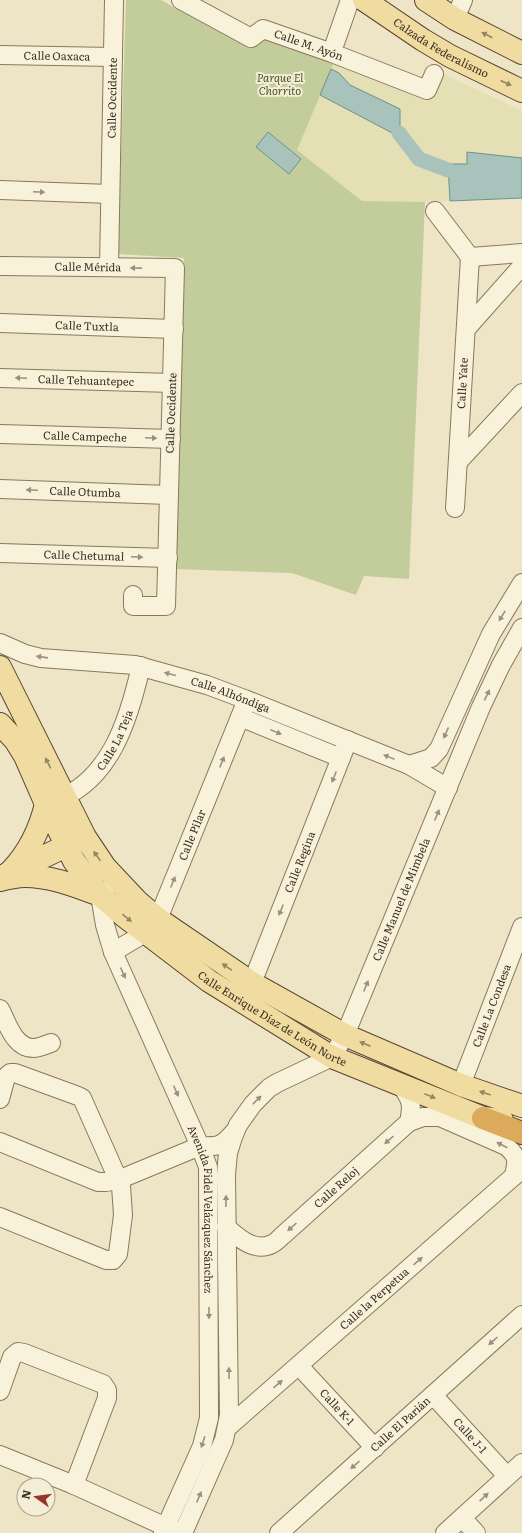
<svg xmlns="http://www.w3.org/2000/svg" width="522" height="1533" font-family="Literata,serif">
	<rect width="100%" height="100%" fill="#eee5c7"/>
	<path fill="#e4dfb4" d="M335 60 436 91 444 74 522 111V198L425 202 362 201 297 150Z"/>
	<path fill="#c3cc9b" d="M126 0H161L249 48 267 36 335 60 297 150 362 201 425 202 409 579 364 576 356 595 292 573 173 569 184 258 118 254Z"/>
	<g fill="#a8c2bc" stroke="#6f918a">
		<path d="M331 69 339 73 350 85 400 109V131L398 136 320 95Z"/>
		<path d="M268 132 301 159 289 174 256 147Z"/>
		<path d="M467 152 522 158V198L450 201 448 164H467Z"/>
	</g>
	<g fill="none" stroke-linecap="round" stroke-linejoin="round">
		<path stroke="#a8c2bc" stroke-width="15" d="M399 133 419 159 448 170"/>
		<g stroke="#8a775c" stroke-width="20">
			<g id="minor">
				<path id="s1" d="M181 0 251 38 263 29 332 53 427 90 434 74"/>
				<path d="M455 19 463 0"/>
				<path d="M335 43 350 0"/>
				<path id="s2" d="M0 55 113 57"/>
				<path d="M0 190 110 194"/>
				<path d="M435 211 470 257"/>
				<path d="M470 257 522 253"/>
				<path id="s3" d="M0 266 175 268 166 606H133V595"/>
				<path id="s4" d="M109 267 114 0"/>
				<path id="s5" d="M0 323 174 329"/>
				<path d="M466 329 522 266"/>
				<path id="s6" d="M0 378 172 383"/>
				<path id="s7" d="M0 434 171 439"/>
				<path d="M458 462 522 393"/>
				<path id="s8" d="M0 489 169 495"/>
				<path id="s9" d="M455 508 470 257"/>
				<path id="s10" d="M0 553 168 558"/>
				<path id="s11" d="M0 643 25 654 41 658 135 665 207 685 247 700 409 765 448 788"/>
				<path d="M240 717 341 758"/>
				<path d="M409 765 431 758 439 749 491 634 522 583"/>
				<path id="s12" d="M53 801C110 783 129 719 141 666"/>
				<path id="s13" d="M105 891 100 895 105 925 113 952 200 1146 208 1167 209 1418 202 1446 163 1533"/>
				<path id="s14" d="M113 952 145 933 158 919 247 700"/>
				<path id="s15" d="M252 983 348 740"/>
				<path d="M0 1009C7 1022 14 1048 33 1048 39 1048 45 1045 51 1043"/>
				<path id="s16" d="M461 1085 522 927"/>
				<path d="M0 1099 6 1077 10 1073H15L78 1096 82 1098 121 1186 123 1215 118 1254 113 1260H106L0 1217"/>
				<path d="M409 1122 423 1117H440L506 1146C519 1157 517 1161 514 1176"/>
				<path d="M0 1142 98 1182H106L118 1180 200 1146C219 1147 222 1146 234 1132"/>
				<path id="s17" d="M226 1227C238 1237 254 1253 272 1244 275 1243 279 1239 282 1236L409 1122C413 1103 411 1100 401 1085"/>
				<path id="s18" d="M299 1366 375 1448"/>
				<path d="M0 1391 12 1357 18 1352 24 1353 103 1384 107 1390V1398L74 1485"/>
				<path id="s19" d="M433 1395 507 1476"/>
				<path id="s20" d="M227 1428 522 1169"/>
				<path d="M0 1455 74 1485 177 1532"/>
				<path d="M462 1518 476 1533"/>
				<path id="s21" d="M183 1533 224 1440 229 1415 226 1175 228 1153 233 1137 238 1125 253 1104 269 1088 277 1083 332 1057 345 1035 481 707 501 665 522 628"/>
				<path id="s22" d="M279 1533 522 1315"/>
				<path d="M445 1533 522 1463"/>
			</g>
		</g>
		<g stroke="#584530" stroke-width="24">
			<g id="major">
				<path id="s23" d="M364 0 423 40 450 56 522 91"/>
				<path d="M426 0 455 19 522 53"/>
				<path d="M0 667 85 837 105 867 137 901 158 919 252 983 345 1035 461 1085 522 1106"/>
				<path id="s24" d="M0 724 15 740 25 756 46 804 74 861 100 895 124 916 209 981 332 1057 483 1118 502 1120"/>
				<path d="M11 871C29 852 40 829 46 804"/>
				<path d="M7 874 79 840"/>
				<path d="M0 880C8 878 17 876 25 876 51 876 75 886 100 895"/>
			</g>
		</g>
		<g stroke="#584530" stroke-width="24">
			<path id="highway" d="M483 1118 522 1133"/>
		</g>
		<use href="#minor" stroke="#f9f2db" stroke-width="18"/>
		<use href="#major" stroke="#f0dca0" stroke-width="22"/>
		<use href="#highway" stroke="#dbaa5a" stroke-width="22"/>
	</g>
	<defs><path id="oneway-solid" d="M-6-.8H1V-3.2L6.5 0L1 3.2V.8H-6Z"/></defs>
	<g fill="#958560">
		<use href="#oneway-solid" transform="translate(487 35) rotate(-153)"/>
		<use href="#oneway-solid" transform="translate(506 83) rotate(25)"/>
		<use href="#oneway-solid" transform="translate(48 763) rotate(-117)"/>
		<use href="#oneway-solid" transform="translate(97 856) rotate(-125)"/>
		<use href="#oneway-solid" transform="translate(127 918) rotate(39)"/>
		<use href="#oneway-solid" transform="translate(227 967) rotate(-145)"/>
		<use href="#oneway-solid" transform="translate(365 1044) rotate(-157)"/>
		<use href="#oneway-solid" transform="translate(485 1093) rotate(-161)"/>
		<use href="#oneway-solid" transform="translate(430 1096) rotate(22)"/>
	</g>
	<g fill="#9a907e">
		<use href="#oneway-solid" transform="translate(39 192) rotate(2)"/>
		<use href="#oneway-solid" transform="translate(136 268) rotate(-179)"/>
		<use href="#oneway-solid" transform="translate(21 378) rotate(-178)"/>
		<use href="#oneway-solid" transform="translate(151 438) rotate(2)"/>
		<use href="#oneway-solid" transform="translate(32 490) rotate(-178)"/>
		<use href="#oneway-solid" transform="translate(137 557) rotate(2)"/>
		<use href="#oneway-solid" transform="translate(502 616) rotate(121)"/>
		<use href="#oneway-solid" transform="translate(42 657) rotate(-172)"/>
		<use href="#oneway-solid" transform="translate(170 674) rotate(-165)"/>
		<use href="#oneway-solid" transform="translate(487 695) rotate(-64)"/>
		<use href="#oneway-solid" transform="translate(276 732) rotate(22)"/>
		<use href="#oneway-solid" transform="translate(446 733) rotate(114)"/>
		<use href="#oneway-solid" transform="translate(389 757) rotate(-158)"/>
		<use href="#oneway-solid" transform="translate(222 762) rotate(-68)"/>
		<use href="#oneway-solid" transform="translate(334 777) rotate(112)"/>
		<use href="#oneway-solid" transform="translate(437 815) rotate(-67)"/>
		<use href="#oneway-solid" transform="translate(173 882) rotate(-68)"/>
		<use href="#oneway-solid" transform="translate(281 910) rotate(112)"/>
		<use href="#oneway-solid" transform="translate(123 973) rotate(66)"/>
		<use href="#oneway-solid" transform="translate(366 986) rotate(-67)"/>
		<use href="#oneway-solid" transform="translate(176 1091) rotate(66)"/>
		<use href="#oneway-solid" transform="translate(257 1100) rotate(-45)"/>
		<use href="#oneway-solid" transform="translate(389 1140) rotate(138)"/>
		<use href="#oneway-solid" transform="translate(502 1145) rotate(-153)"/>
		<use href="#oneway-solid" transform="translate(226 1201) rotate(-89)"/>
		<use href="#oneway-solid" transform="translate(292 1227) rotate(138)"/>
		<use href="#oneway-solid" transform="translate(418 1261) rotate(-41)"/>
		<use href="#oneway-solid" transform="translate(209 1313) rotate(90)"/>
		<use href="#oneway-solid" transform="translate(493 1341) rotate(138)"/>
		<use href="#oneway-solid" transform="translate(229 1373) rotate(-91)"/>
		<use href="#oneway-solid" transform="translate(278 1384) rotate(-41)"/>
		<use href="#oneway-solid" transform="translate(203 1442) rotate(108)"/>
		<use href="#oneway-solid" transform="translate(355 1465) rotate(138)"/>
		<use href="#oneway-solid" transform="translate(199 1497) rotate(-67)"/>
		<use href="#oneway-solid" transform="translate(484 1497) rotate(-43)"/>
	</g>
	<g text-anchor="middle" stroke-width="4" stroke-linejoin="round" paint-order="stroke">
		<g font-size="11" fill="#3a2e20" stroke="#f5eed7">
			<text dy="4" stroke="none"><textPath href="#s1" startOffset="143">Calle M. Ayón</textPath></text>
			<text dy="4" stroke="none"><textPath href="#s23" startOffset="91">Calzada Federalismo</textPath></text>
			<text dy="4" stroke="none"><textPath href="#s2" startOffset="57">Calle Oaxaca</textPath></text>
			<text dy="4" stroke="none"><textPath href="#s4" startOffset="169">Calle Occidente</textPath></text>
			<text dy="4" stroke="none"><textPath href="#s3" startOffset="88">Calle Mérida</textPath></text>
			<text dy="4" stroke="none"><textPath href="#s5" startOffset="87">Calle Tuxtla</textPath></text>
			<text dy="4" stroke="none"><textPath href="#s6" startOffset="86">Calle Tehuantepec</textPath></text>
			<text dy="4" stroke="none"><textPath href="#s9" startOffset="125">Calle Yate</textPath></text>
			<text transform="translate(171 413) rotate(-88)" y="4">Calle Occidente</text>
			<text dy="4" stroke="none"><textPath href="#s7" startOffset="85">Calle Campeche</textPath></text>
			<text dy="4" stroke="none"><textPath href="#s8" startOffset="85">Calle Otumba</textPath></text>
			<text dy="4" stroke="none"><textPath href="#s10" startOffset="84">Calle Chetumal</textPath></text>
			<text dy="4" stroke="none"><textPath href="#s11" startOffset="238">Calle Alhóndiga</textPath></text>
			<text dy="4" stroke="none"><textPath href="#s12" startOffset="90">Calle La Teja</textPath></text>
			<text dy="4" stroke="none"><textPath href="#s14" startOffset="147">Calle Pilar</textPath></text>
			<text dy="4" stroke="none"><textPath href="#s15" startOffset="130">Calle Regina</textPath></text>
			<text dy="4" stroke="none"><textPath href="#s21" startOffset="710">Calle Manuel de Mimbela</textPath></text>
			<text dy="4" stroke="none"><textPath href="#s16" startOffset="85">Calle La Condesa</textPath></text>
			<text dy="4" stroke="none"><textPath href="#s24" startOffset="412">Calle Enrique Díaz de León Norte</textPath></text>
			<text dy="4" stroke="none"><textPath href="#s17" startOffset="138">Calle Reloj</textPath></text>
			<text dy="4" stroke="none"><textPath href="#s13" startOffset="341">Avenida Fidel Velázquez Sánchez</textPath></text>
			<text dy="4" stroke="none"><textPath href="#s20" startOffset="196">Calle la Perpetua</textPath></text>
			<text dy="4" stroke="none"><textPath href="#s18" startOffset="56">Calle K-1</textPath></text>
			<text dy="4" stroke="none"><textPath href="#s22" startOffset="163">Calle El Parián</textPath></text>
			<text dy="4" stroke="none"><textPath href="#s19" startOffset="55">Calle J-1</textPath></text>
		</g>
		<g font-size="11" font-style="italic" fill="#475627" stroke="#f5eed7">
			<text x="280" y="82">Parque El<tspan x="280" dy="13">Chorrito</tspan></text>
		</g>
	</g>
	<g transform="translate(36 1497) rotate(284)"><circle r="19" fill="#f5eed7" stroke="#aaa18e"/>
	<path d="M0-3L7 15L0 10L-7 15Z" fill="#98332d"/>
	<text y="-6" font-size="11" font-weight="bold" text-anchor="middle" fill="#3a2e20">N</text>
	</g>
</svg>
